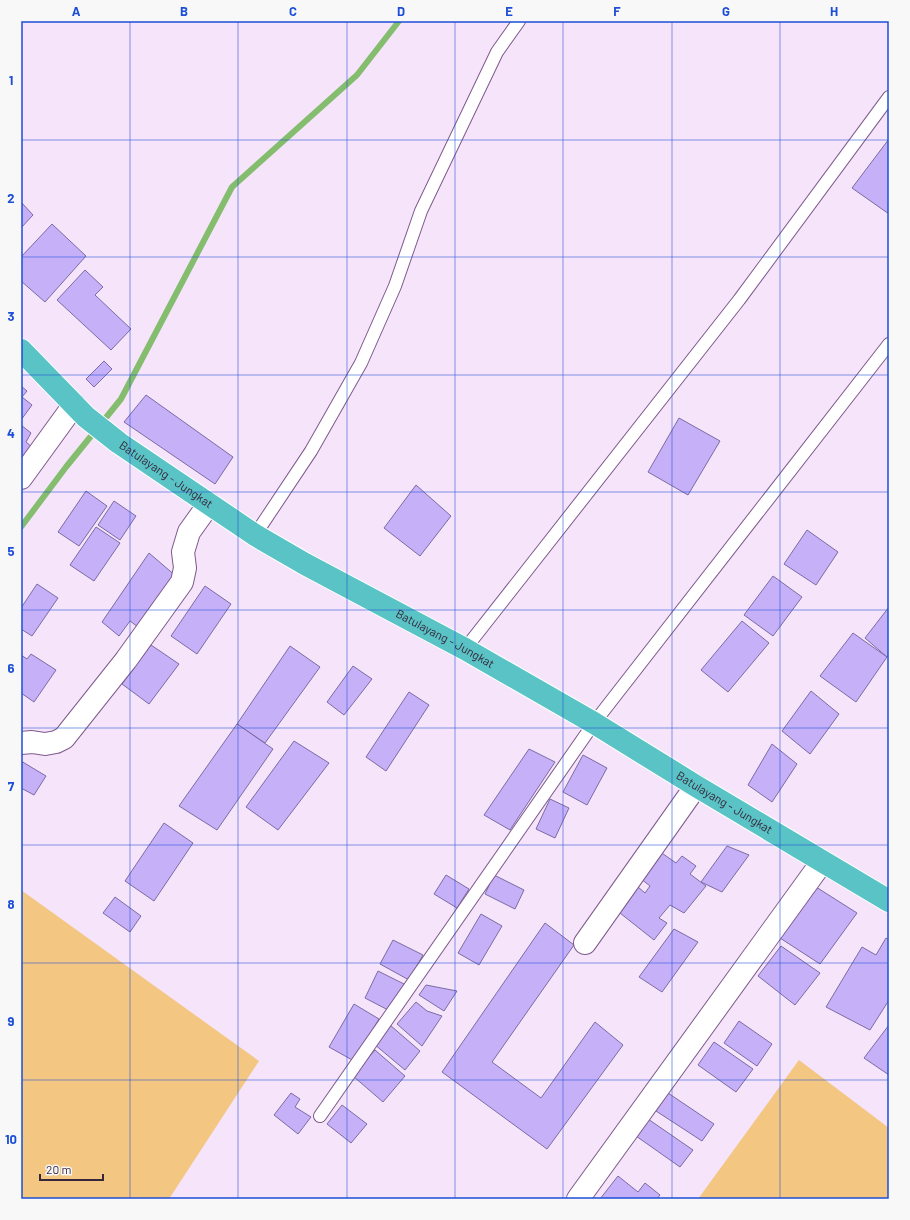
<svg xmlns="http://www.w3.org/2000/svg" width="910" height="1220" font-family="Barlow,sans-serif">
	<rect width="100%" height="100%" fill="#f5e4fa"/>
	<g fill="#f3c681">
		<path d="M21 890 259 1061 169 1199H21Z"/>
		<path d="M799 1060 889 1128V1199H698Z"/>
	</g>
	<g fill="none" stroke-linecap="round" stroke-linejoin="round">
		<path stroke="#83bd6d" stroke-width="6" d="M21 527 66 467 121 399 232 187 357 75 399 21"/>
	</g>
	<g fill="#c6b1f8" stroke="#7c6ba4">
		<path d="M889 139V214L852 188Z"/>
		<path d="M21 202 33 215 21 228Z"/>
		<path d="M52 224 86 256 45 302 21 281V257Z"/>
		<path d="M85 270 103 287 95 295 131 329 111 350 57 300Z"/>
		<path d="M104 361 112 369 94 387 86 379Z"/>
		<path d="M21 386 27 391 22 397 32 405 21 420Z"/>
		<path d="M146 395 233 457 215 484 124 422Z"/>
		<path d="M679 418 720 441 688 495 648 472Z"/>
		<path d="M21 425 31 433 26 442 33 448 21 463Z"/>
		<path d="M416 485 451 516 420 556 384 528Z"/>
		<path d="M86 491 107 506 79 546 58 532Z"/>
		<path d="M114 501 136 516 120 540 98 525Z"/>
		<path d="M96 527 120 543 94 581 70 565Z"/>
		<path d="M807 530 838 552 816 585 784 564Z"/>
		<path d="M149 553 177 577 138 627 130 621 119 636 102 622Z"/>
		<path d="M773 576 802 597 773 636 744 615Z"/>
		<path d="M37 584 58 598 32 636 21 629V608Z"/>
		<path d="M205 586 231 604 197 654 171 636Z"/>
		<path d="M889 607V654L887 657 865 638Z"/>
		<path d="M742 621 769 643 728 692 701 670Z"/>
		<path d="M853 633 887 657 856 702 820 676Z"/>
		<path d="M151 645 179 664 149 704 122 684Z"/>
		<path d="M290 646 320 667 265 743 237 724Z"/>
		<path d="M31 654 56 670 34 702 21 693V655L27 659Z"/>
		<path d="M353 666 372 679 344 715 327 702Z"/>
		<path d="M811 691 839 714 810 754 782 731Z"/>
		<path d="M409 692 429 705 386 771 366 757Z"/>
		<path d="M237 724 273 749 217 830 179 806Z"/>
		<path d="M294 741 329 763 278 830 246 807Z"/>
		<path d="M772 744 797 764 772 802 748 785Z"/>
		<path d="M529 749 555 762 510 830 484 815Z"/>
		<path d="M583 755 607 768 587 805 563 792Z"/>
		<path d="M21 761 46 776 34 795 21 788Z"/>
		<path d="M550 799 569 808 555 838 536 829Z"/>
		<path d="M164 823 193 843 154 901 125 881Z"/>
		<path d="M727 846 749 855 722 892 701 882Z"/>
		<path d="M659 851 676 863 682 856 696 866 690 874 706 886 684 913 670 905 659 918 667 923 654 940 620 913 638 887 645 893 650 886 640 878Z"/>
		<path d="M446 875 469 889 457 908 434 894Z"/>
		<path d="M494 875 524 890 515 909 485 894Z"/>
		<path d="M816 887 857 913 820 964 780 938Z"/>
		<path d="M115 897 141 916 130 932 103 913Z"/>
		<path d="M481 914 502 926 479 965 458 953Z"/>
		<path d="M545 923 574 945 492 1062 541 1098 595 1022 623 1045 547 1149 442 1072Z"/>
		<path d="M674 929 698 942 662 992 639 977Z"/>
		<path d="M886 938 889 940V1000L870 1030 826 1007 862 947 876 955Z"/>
		<path d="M393 940 423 955 409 980 380 964Z"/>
		<path d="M781 946 820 973 795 1005 758 976Z"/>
		<path d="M378 971 404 984 390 1011 365 998Z"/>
		<path d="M426 985 457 991 444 1011 419 995Z"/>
		<path d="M416 1002 427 1011 442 1016 422 1046 397 1024Z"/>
		<path d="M354 1004 379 1019 354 1061 329 1047Z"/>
		<path d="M739 1021 772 1044 757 1066 724 1043Z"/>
		<path d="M390 1025 420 1051 405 1070 374 1044Z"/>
		<path d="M889 1025V1075L864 1058Z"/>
		<path d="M714 1042 753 1069 736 1092 698 1065Z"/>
		<path d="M375 1050 405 1076 383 1102 353 1076Z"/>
		<path d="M291 1093 300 1099 295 1107 311 1117 298 1134 274 1115Z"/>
		<path d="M668 1093 714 1124 702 1141 656 1111Z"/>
		<path d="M342 1105 367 1124 351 1143 327 1124Z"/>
		<path d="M648 1119 693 1150 680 1167 636 1136Z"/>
		<path d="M618 1176 638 1192 645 1183 660 1195 657 1199H600Z"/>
	</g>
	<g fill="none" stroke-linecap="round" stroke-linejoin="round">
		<g stroke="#7f5a8c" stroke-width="14">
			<g id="lane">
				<path d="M255 535 311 451 361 363 395 286 421 211 497 52 519 21"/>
				<path d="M465 649 739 300 889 97"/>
				<path d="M320 1116 594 723 889 344"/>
			</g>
		</g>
		<g stroke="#7f5a8c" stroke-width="24">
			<g id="street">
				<path d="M21 478 74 405"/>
				<path d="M21 743 32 742 45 744 56 742 64 738 126 660 182 582 185 568 183 552 189 532 209 504"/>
				<path d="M585 943 696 786"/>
				<path d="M578 1199 822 862"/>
			</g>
		</g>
		<g stroke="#fff" stroke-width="24">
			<g id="highway">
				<path id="s1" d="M21 350 86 417 119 443 255 535 305 564 465 649 594 723 696 786 889 901"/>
			</g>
		</g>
		<use href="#lane" stroke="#fff" stroke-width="12"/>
		<use href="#street" stroke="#fff" stroke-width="22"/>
		<use href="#highway" stroke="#5ac3c5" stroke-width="22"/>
	</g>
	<path fill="none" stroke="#1d4ed8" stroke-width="1" stroke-opacity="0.55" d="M130 21V1199M238 21V1199M347 21V1199M455 21V1199M563 21V1199M672 21V1199M780 21V1199M21 140H889M21 257H889M21 375H889M21 492H889M21 610H889M21 728H889M21 845H889M21 963H889M21 1080H889"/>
	<g text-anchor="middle" stroke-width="3" stroke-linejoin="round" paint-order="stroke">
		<g font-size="12" fill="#37273c" stroke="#f8f8f8">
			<text dy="4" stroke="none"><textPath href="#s1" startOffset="192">Batulayang - Jungkat</textPath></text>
			<text dy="4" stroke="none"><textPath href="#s1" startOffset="516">Batulayang - Jungkat</textPath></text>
			<text dy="4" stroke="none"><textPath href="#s1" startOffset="840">Batulayang - Jungkat</textPath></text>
		</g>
	</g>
	<rect width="910" height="1220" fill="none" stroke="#f8f8f8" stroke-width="44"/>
	<path d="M40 1174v6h63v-6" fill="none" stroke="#37273c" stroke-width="2"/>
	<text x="46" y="1174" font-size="12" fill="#37273c" stroke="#f8f8f8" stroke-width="3" paint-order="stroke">20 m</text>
	<rect x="22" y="22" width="866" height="1176" fill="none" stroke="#1d4ed8" stroke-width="1.5"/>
	<g font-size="13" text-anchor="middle" font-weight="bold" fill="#1d4ed8">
		<text x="76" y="16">A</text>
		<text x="184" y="16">B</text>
		<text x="293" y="16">C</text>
		<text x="401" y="16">D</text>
		<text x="509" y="16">E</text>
		<text x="617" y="16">F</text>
		<text x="726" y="16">G</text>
		<text x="834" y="16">H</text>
		<text x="11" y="85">1</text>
		<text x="11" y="203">2</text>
		<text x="11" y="321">3</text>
		<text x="11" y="438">4</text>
		<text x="11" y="556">5</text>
		<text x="11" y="673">6</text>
		<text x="11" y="791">7</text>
		<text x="11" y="909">8</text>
		<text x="11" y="1026">9</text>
		<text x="11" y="1144">10</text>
	</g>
</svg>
